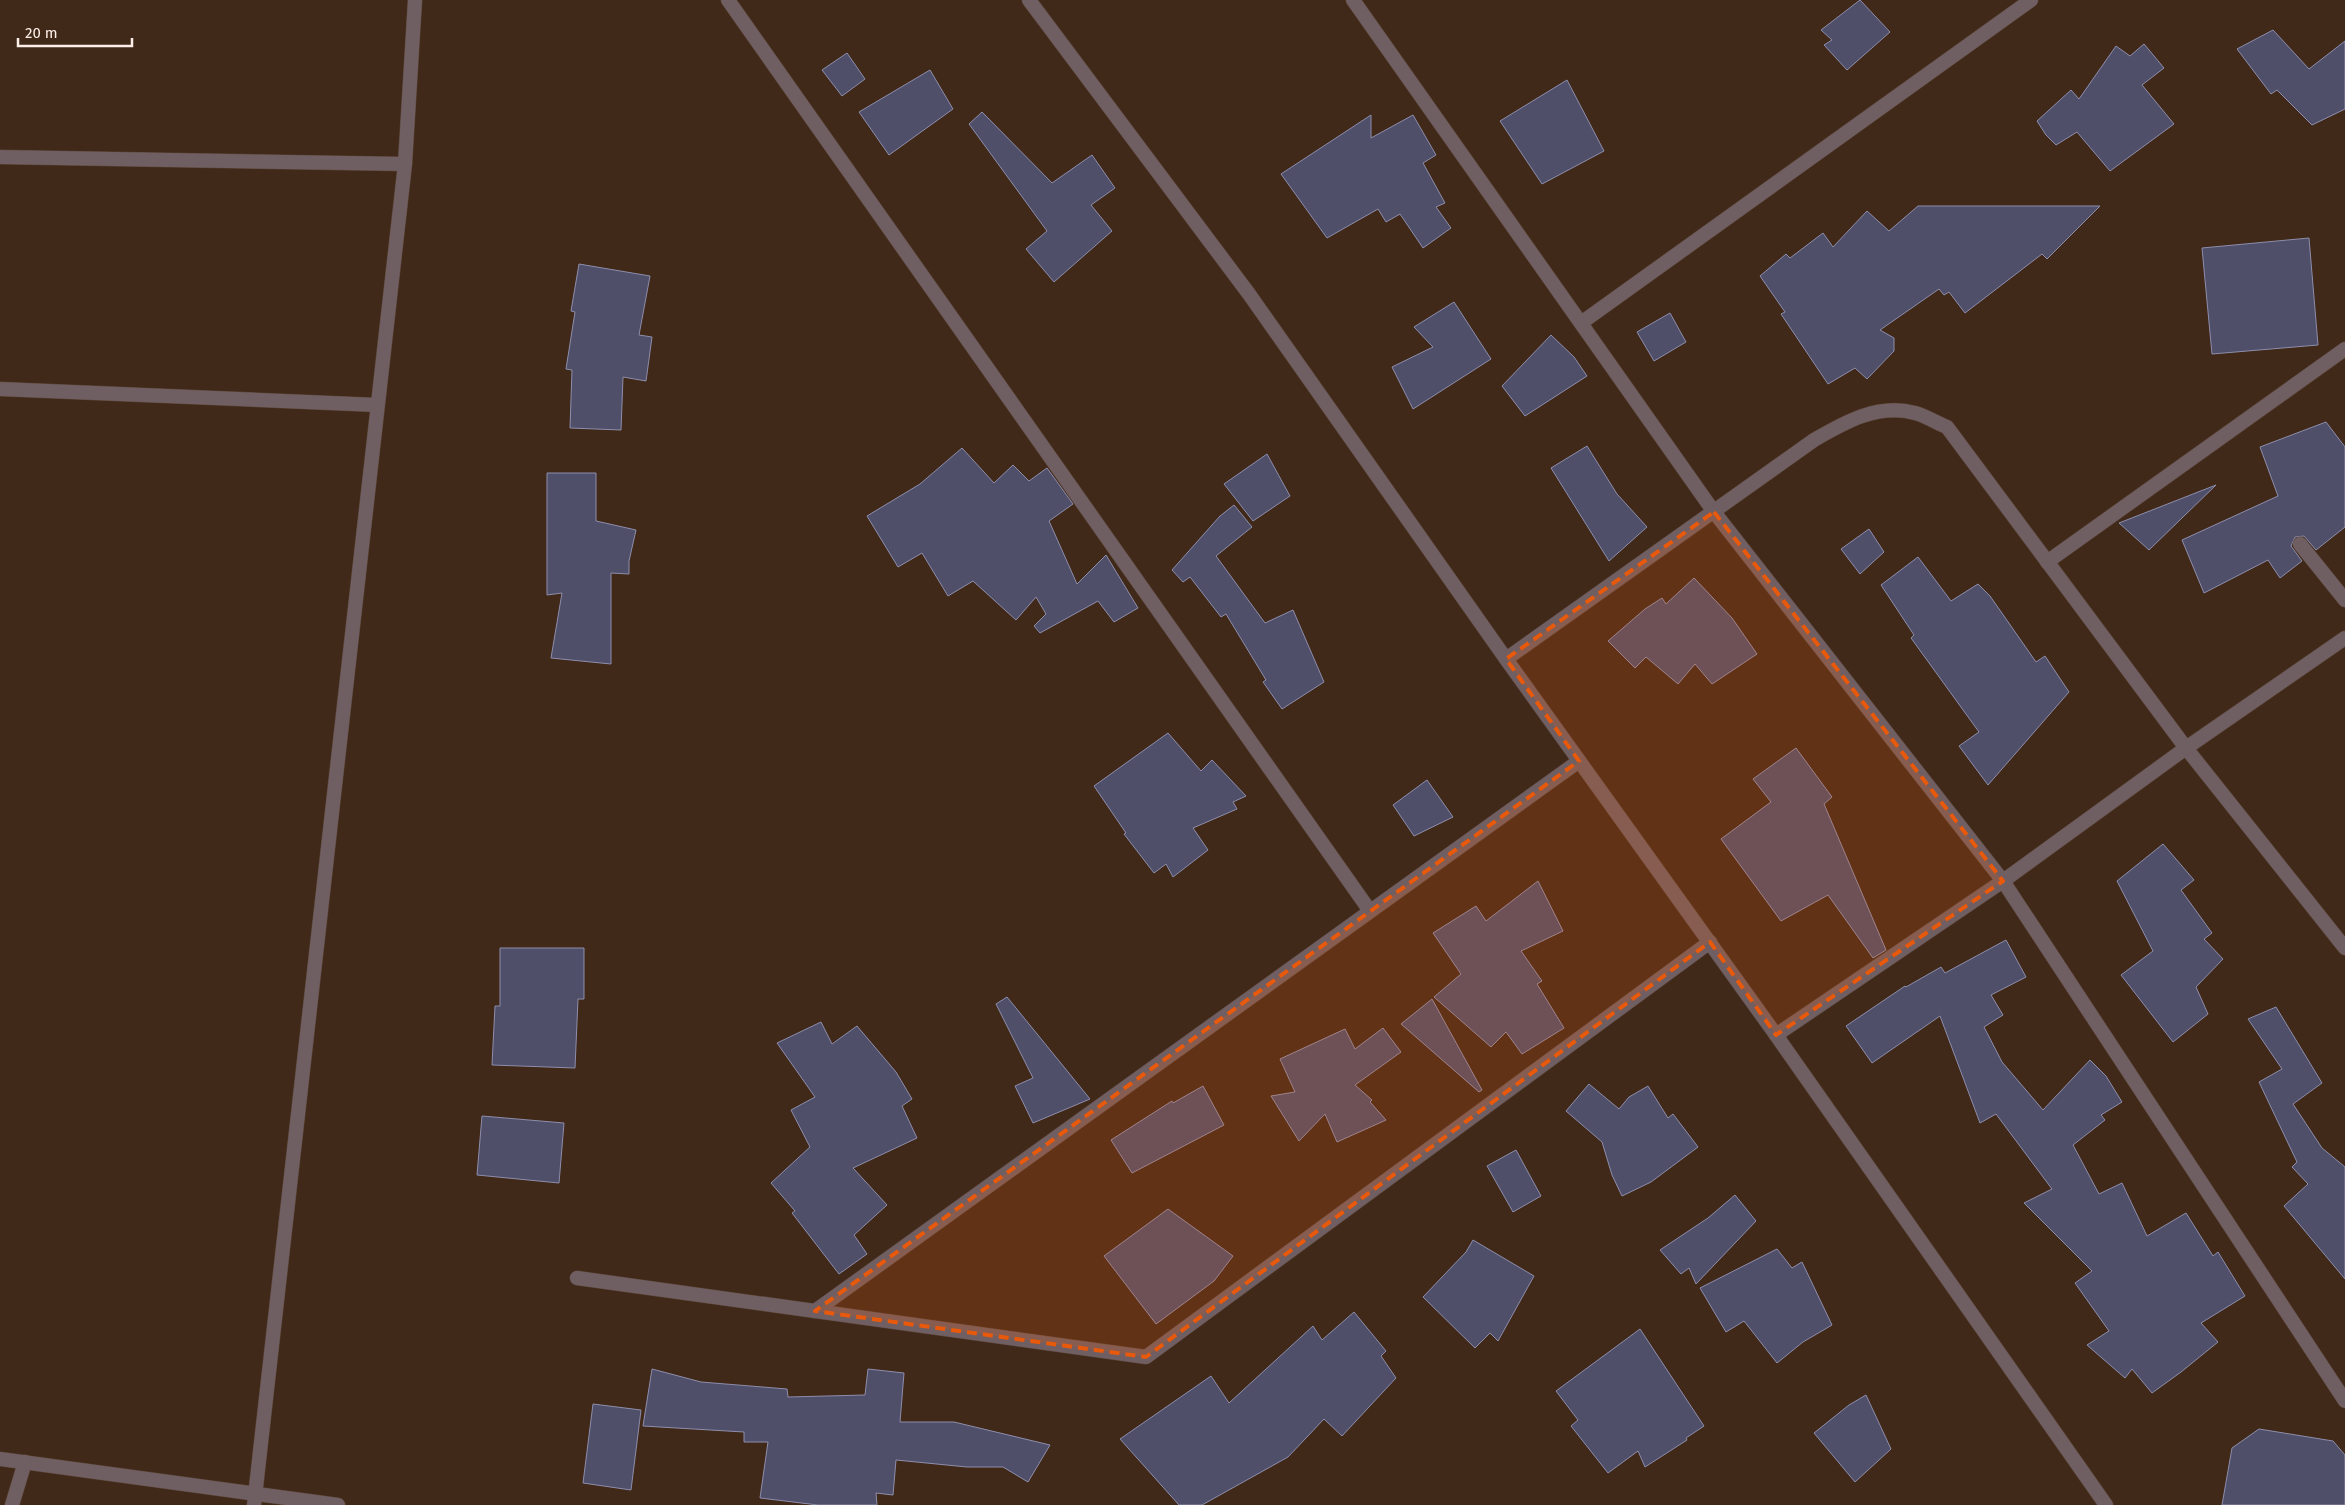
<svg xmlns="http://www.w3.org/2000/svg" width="2345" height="1505" font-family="'Fira Sans',sans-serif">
	<rect width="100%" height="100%" fill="#41291a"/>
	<g fill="#4f4f6a" stroke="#8e8eac">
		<path d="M1860 0 1890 32 1847 70 1824 45 1832 40 1821 30Z"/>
		<path d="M2273 30 2309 69 2345 41V109L2312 125 2277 90 2271 94 2237 49Z"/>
		<path d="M2144 44 2164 68 2142 85 2174 124 2110 171 2077 132 2056 145 2046 135 2037 121 2071 90 2079 99 2116 46 2130 56Z"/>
		<path d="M847 53 865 79 842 96 822 70Z"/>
		<path d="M930 70 953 109 889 155 859 112Z"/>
		<path d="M1567 80 1604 151 1542 184 1500 121Z"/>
		<path d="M982 112 1052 183 1092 155 1115 188 1091 205 1112 231 1054 282 1026 249 1047 231 969 124Z"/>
		<path d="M1371 115V138L1413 115 1436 155 1423 163 1445 203 1436 207 1451 228 1423 248 1400 214 1386 222 1378 209 1327 238 1281 174Z"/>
		<path d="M1918 206H2100L2047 259 2042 254 1965 313 1949 292 1944 295 1939 289 1880 330 1894 338V351L1867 379 1855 368 1828 384 1781 314 1785 312 1760 276 1786 254 1790 258 1823 233 1833 247 1867 211 1889 231Z"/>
		<path d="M2309 238 2318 345 2212 354 2202 248Z"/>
		<path d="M579 264 650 276 639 335 652 337 646 381 623 377 621 430 570 428 572 370 566 369 575 312 571 311Z"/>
		<path d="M1454 302 1491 359 1413 409 1392 367 1433 347 1414 327Z"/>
		<path d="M1670 313 1686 342 1654 361 1637 332Z"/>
		<path d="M1551 335 1574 357 1587 376 1525 416 1502 386Z"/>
		<path d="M2326 422 2345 447V527L2316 550 2304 536 2295 537 2291 546 2302 561 2280 578 2268 560 2204 593 2182 540 2278 496 2260 447Z"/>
		<path d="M1587 446 1617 494 1647 527 1609 561 1551 468Z"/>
		<path d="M962 448 994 483 1013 465 1029 481 1047 468 1073 504 1049 521 1077 584 1106 555 1138 608 1114 622 1098 601 1040 633 1034 626 1046 614 1036 597 1016 620 973 581 948 596 922 553 898 567 867 516 920 484Z"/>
		<path d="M1267 454 1290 496 1253 521 1224 484Z"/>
		<path d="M547 473H596V521L636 530 629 561V574L611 573V664L551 658 562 593 547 595Z"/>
		<path d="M2216 485 2149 550 2119 523Z"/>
		<path d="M1234 505 1252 527 1216 556 1265 623 1293 610 1324 682 1282 709 1263 682 1266 680 1226 614 1221 617 1190 577 1183 582 1172 570 1220 516Z"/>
		<path d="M1869 529 1884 552 1860 574 1841 549Z"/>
		<path d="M1918 557 1951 601 1978 584 1990 596 2036 662 2045 656 2069 692 1988 785 1959 746 1979 732 1911 638 1914 635 1881 585Z"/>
		<path d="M1694 578 1732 618 1757 654 1712 684 1695 664 1678 684 1646 657 1635 668 1608 641 1645 609 1662 598 1666 604Z"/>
		<path d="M1168 733 1201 771 1212 760 1246 796 1233 802 1237 809 1193 828 1208 850 1173 877 1166 864 1154 873 1124 834 1126 833 1094 786Z"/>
		<path d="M1796 748 1832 797 1824 804 1886 950 1873 958 1828 895 1781 921 1721 839 1771 802 1753 779Z"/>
		<path d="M1427 780 1453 817 1414 836 1393 805Z"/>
		<path d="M2163 844 2194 880 2181 890 2212 933 2204 939 2223 959 2196 987 2208 1014 2173 1042 2121 975 2153 951 2117 881Z"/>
		<path d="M1538 881 1563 931 1521 951 1542 981 1537 984 1564 1028 1522 1054 1506 1032 1491 1047 1434 997 1461 974 1433 933 1476 906 1486 921Z"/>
		<path d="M2006 940 2026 977 1991 995 2003 1015 1984 1027 2002 1062 2043 1110 2090 1060 2106 1076 2122 1102 2101 1115 2105 1120 2073 1145 2099 1194 2122 1183 2147 1236 2186 1213 2213 1256 2218 1252 2245 1296 2201 1323 2218 1342 2181 1372 2152 1393 2132 1369 2125 1378 2087 1345 2109 1331 2075 1283 2092 1271 2024 1203 2052 1189 1996 1114 1980 1123 1940 1016 1872 1063 1846 1026 1905 986 1906 987 1941 967 1945 973Z"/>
		<path d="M500 948H584V999H578L575 1068 492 1065 495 1006H500Z"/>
		<path d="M1007 997 1090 1099 1033 1123 1015 1086 1033 1078 996 1004Z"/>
		<path d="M1432 999 1482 1090 1479 1092 1401 1024Z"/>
		<path d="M2276 1007 2322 1083 2293 1104 2322 1148 2345 1167V1279L2284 1206 2308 1184 2292 1167 2297 1162 2259 1082 2282 1069 2248 1019Z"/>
		<path d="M821 1022 832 1044 857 1026 896 1072 912 1099 902 1106 917 1138 853 1168 887 1205 854 1235 867 1254 839 1274 792 1213 795 1211 771 1183 810 1147 791 1110 815 1097 777 1043Z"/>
		<path d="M1383 1028 1401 1052 1355 1085 1372 1100 1370 1102 1386 1120 1337 1142 1325 1114 1299 1141 1271 1096 1295 1092 1280 1059 1345 1029 1355 1049Z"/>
		<path d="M1589 1084 1619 1109 1629 1097 1648 1086 1668 1118 1673 1114 1698 1147 1651 1182 1622 1196 1612 1175 1602 1142 1566 1111Z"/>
		<path d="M1203 1086 1224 1125 1132 1173 1111 1140 1172 1101 1173 1103Z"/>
		<path d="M482 1116 564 1123 559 1183 477 1175Z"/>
		<path d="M1516 1150 1541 1196 1513 1212 1487 1166Z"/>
		<path d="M1735 1195 1756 1221 1696 1284 1689 1268 1681 1274 1660 1250 1708 1218Z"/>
		<path d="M1168 1209 1233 1256 1214 1281 1156 1324 1104 1256Z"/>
		<path d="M1473 1240 1534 1276 1498 1341 1490 1333 1475 1348 1423 1297 1466 1252Z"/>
		<path d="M1777 1249 1792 1268 1802 1262 1832 1325 1803 1342 1777 1363 1744 1321 1726 1332 1700 1288Z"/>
		<path d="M1354 1312 1386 1351 1381 1356 1396 1378 1342 1436 1324 1419 1288 1457 1202 1505H1179L1120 1439 1211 1376 1229 1403 1313 1326 1322 1340Z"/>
		<path d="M1640 1329 1704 1426 1686 1438 1687 1440 1645 1467 1638 1451 1608 1473 1571 1426 1578 1420 1556 1391Z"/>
		<path d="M652 1369 701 1382 787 1389 788 1397 865 1395 868 1369 904 1373 900 1422H954L1050 1445 1028 1482 1003 1467H967L896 1460 893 1495 876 1493 877 1505H818L760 1498 768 1442H744V1432L643 1426Z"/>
		<path d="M1866 1395 1891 1449 1855 1482 1814 1433 1849 1405Z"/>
		<path d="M593 1404 641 1410 631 1490 583 1483Z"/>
		<path d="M2259 1429 2333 1441 2345 1455V1505H2222L2232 1448Z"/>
	</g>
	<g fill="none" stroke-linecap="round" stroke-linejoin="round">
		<g stroke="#5b4537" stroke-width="15">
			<g id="minor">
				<path d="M728 0 1370 911"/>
				<path d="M1029 0 1249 294 1506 659 1776 1035 2106 1505"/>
				<path d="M1353 0 1714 512 2003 881 2345 1401"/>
				<path d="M0 157 405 164"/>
				<path d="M1581 323 2031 0"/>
				<path d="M0 389 377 405"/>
				<path d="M2300 544 2345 600"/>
				<path d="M2047 562 2345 349"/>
				<path d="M1506 659 1814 440C1845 422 1878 403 1915 413 1926 416 1937 423 1947 427L2186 748 2345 948"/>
				<path d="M1776 1035 2003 881 2186 748 2345 638"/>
				<path d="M577 1278 1146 1357 1710 942"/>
				<path d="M815 1311 1579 761"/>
				<path d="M0 1459 338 1505"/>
				<path d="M12 1505 25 1462"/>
			</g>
		</g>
		<g stroke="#5b4537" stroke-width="15">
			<path id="tertiary" d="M254 1505 405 164 415 0"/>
		</g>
		<use href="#minor" stroke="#6f5e62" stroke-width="14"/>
		<use href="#tertiary" stroke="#6f5e62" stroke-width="14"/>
	</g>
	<path fill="#e8590c" fill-opacity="0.2" stroke="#e8590c" stroke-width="4" stroke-dasharray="10 6" stroke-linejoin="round" d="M1714 512 2003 881 1776 1035 1710 942 1146 1357 815 1311 1579 761 1506 659Z"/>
	<path d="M18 38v8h114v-8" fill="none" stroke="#fdefe8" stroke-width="2.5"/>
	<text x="25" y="38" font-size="15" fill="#fdefe8" stroke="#41291a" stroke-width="4" paint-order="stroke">20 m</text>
</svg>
